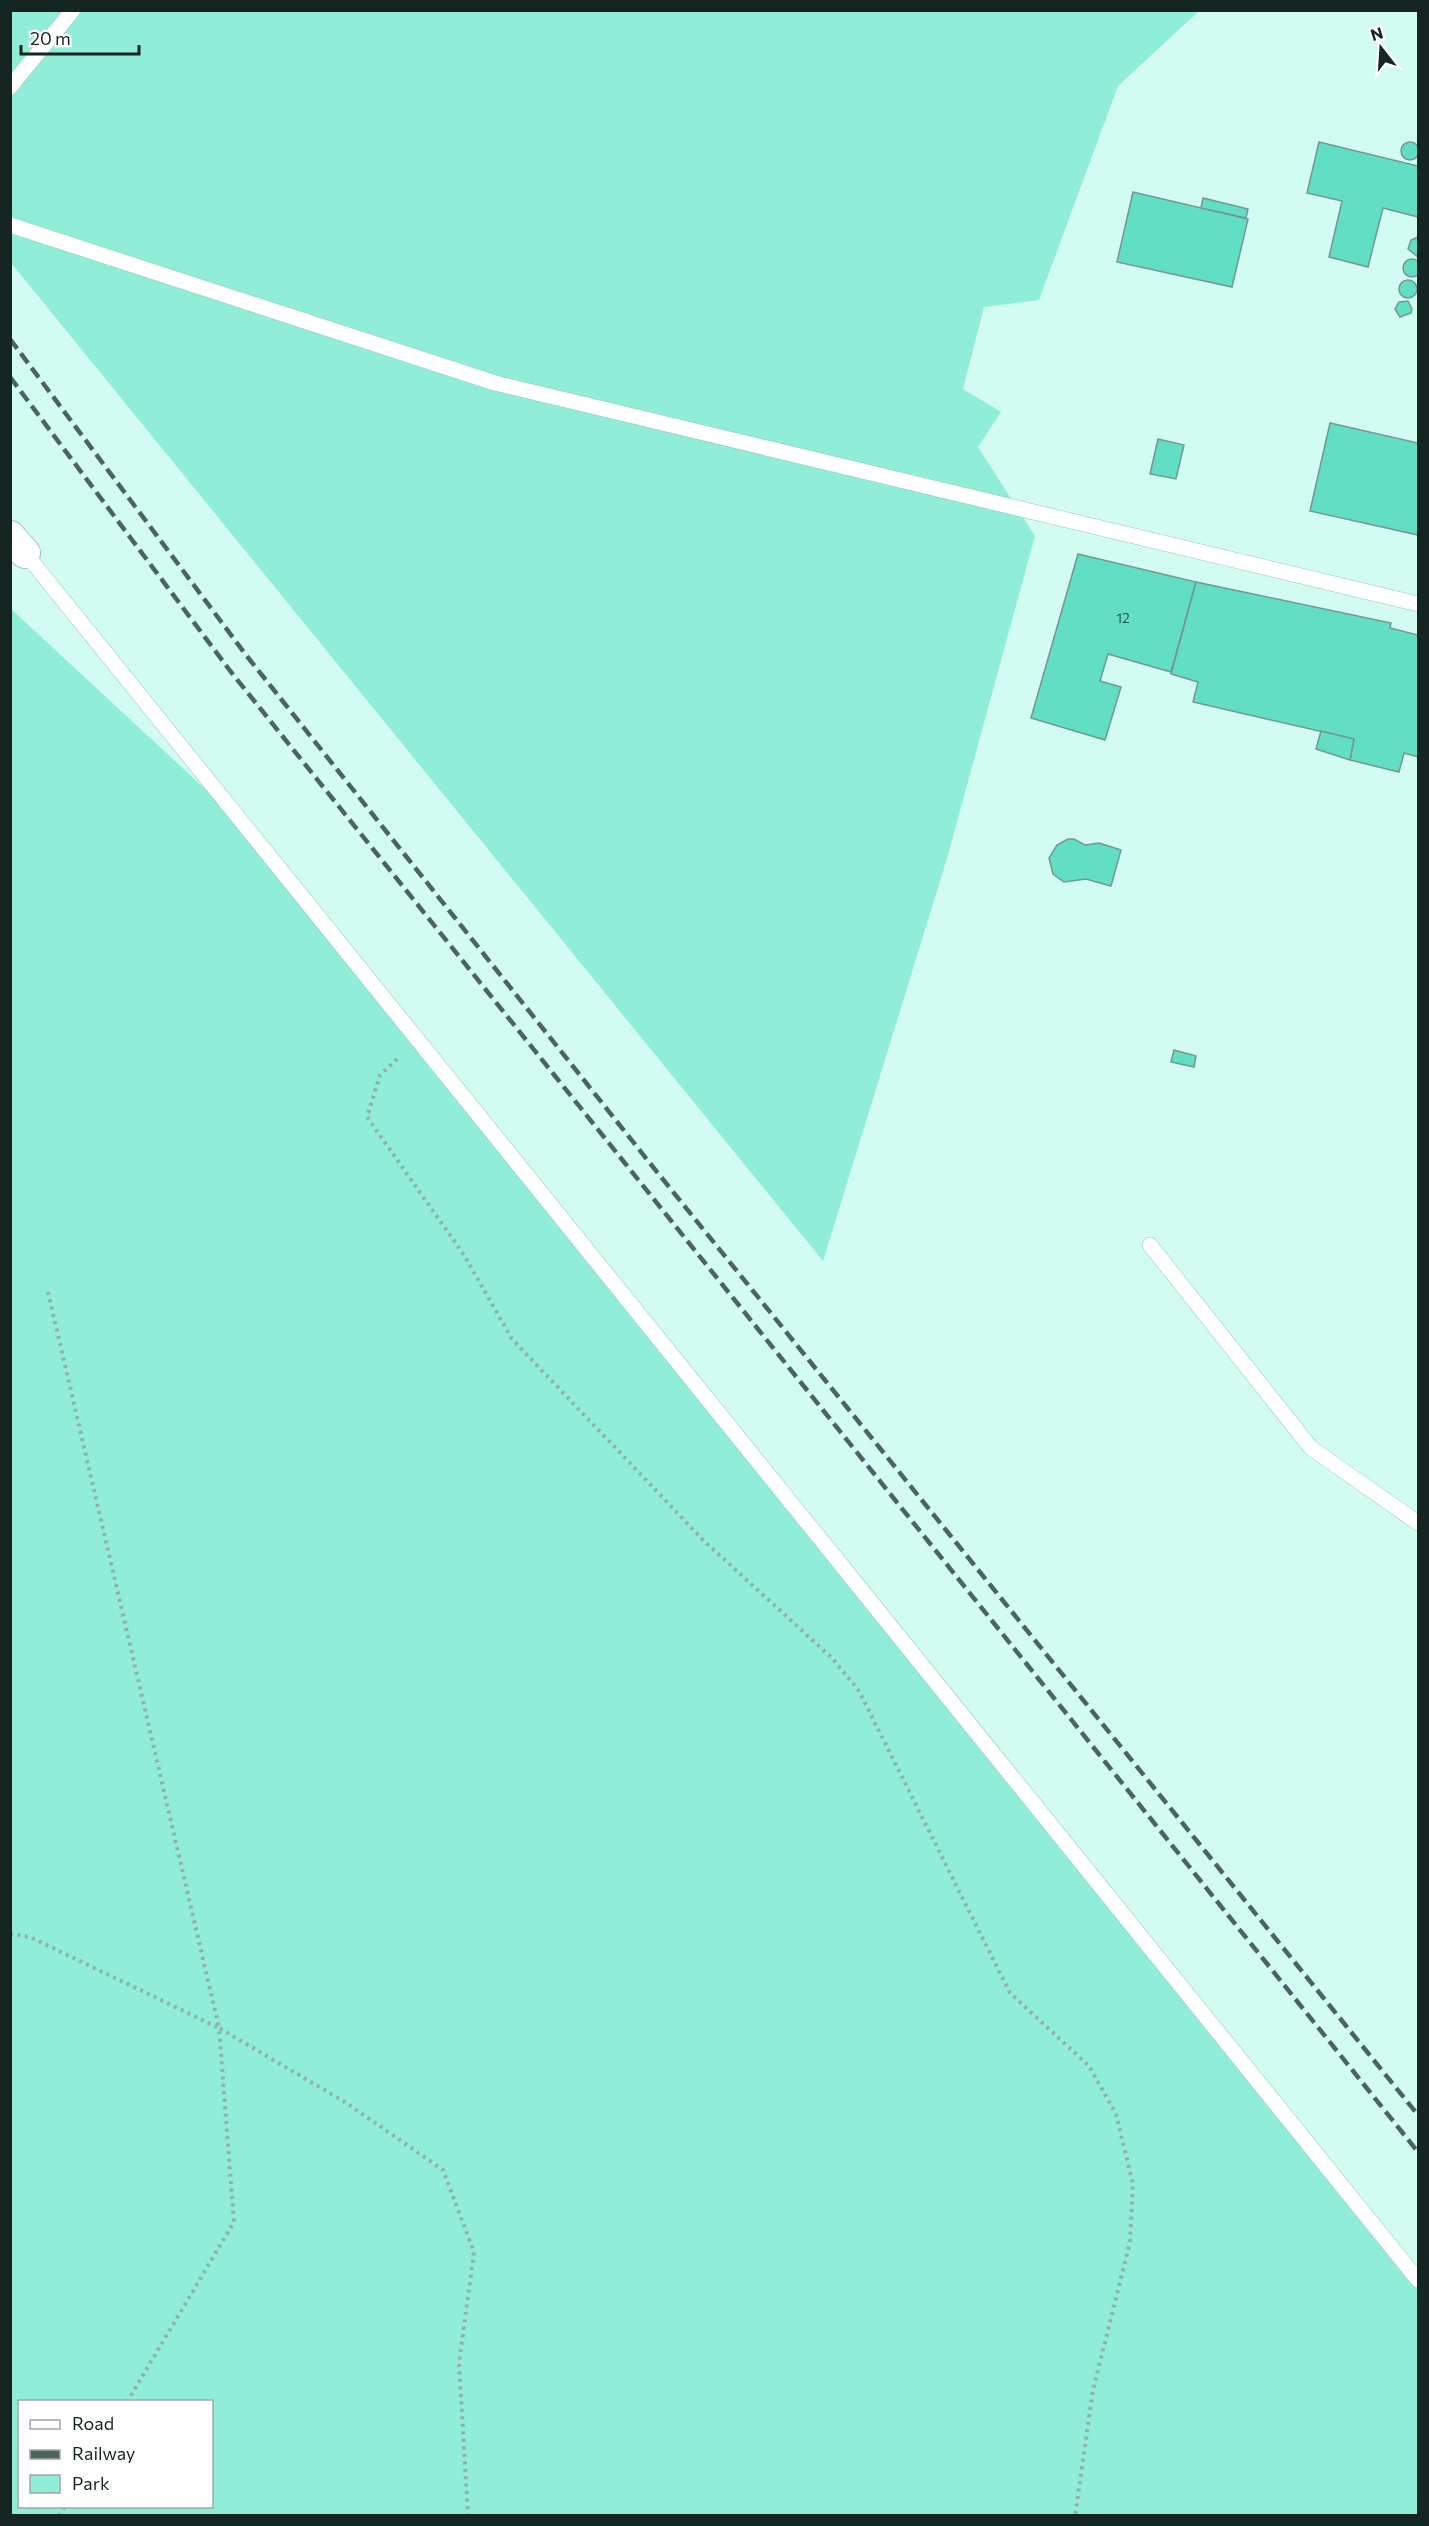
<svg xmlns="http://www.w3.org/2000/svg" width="1429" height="2526" font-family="Commissioner,sans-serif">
	<rect width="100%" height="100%" fill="#d2fcf1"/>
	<g fill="#90edd8" fill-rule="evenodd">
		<path d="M10 11H1199L1118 86 1039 300 984 307 963 389 1001 412 978 447 1035 536 948 855 823 1261 12 264Z"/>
		<path d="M10 608 245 826 1418 2280V2515H11ZM20 2402H212V2506H20Z"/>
	</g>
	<g fill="#62dec5" stroke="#72998f" stroke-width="1.5">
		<circle cx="1410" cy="151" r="9"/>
		<path d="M1319 142 1418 166V217L1383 208 1368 267 1329 257 1342 201 1307 193Z"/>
		<path d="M1133 192 1248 219 1232 287 1117 262Z"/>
		<path d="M1203 198 1248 209 1246 218 1201 208Z"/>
		<path d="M1418 237V257L1408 249 1411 240Z"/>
		<circle cx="1412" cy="268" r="9"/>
		<circle cx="1408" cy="289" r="9"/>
		<path d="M1408 301 1412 309 1411 313 1400 317 1395 309 1399 302Z"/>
		<path d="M1330 423 1418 443V535L1310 511Z"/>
		<path d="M1158 439 1184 445 1176 479 1150 474Z"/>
		<path d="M1078 554 1196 582 1171 672 1108 654 1100 681 1121 687 1105 740 1031 718Z"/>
		<path d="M1196 582 1391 623 1390 628 1418 635V757L1404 753 1399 772 1350 760 1354 739 1193 702 1198 682 1171 674Z"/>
		<path d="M1321 731 1354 739 1350 760 1316 749Z"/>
		<path d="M1068 839H1074L1085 845 1099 843 1121 850 1111 886 1086 879 1064 882 1053 874 1049 858 1057 845Z"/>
		<path d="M1174 1050 1196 1056 1194 1067 1171 1062Z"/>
	</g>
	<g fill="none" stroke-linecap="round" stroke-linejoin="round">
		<g stroke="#9cc4ba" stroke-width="16">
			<g id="lane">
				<path d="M10 87 73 10"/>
				<path d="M10 225 495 383 1418 604"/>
				<path d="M25 553 1418 2280"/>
				<path d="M1150 1245 1311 1448 1418 1523"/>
			</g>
		</g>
		<g stroke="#9cc4ba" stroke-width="32">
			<path id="street" d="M10 536 25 553"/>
		</g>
		<g stroke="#90b1a8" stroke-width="4" stroke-dasharray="3 4.5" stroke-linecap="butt">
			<path d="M397 1059 380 1075 367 1117 464 1255 512 1339 703 1540 832 1658 859 1691 1010 1993 1089 2066 1116 2114 1133 2184 1130 2242 1093 2390 1075 2516"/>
			<path d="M48 1292 219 2028"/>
			<path d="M10 1934 30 1937 219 2028"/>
			<path d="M127 2402 234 2222 219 2028 345 2102 443 2170 474 2252 459 2363 468 2516"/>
			<path d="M59 2516 65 2506"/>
		</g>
		<use href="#lane" stroke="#fff" stroke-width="15"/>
		<use href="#street" stroke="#fff" stroke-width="30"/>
		<g stroke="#4c645e" stroke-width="4.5" stroke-dasharray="12 6" stroke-linecap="butt">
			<path d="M10 339 246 655 653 1167 1418 2115"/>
			<path d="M10 377 231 672 1418 2152"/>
		</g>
	</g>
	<g text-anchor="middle" stroke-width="5" stroke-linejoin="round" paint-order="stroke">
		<g font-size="14" fill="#28534a">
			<text x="1123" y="623">12</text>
		</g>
	</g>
	<rect width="1429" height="2526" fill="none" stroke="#152521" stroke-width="24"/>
	<rect x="18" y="2400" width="195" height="108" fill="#ffffff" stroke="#a1a8a6" stroke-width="1.5"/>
	<rect x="30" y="2420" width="30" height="9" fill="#ffffff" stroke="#a1a8a6" stroke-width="1.5"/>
	<text x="72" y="2430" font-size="18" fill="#152521">Road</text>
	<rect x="30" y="2450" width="30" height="9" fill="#4c645e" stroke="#a1a8a6" stroke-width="1.5"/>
	<text x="72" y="2460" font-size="18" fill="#152521">Railway</text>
	<rect x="30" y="2475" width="30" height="18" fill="#90edd8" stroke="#a1a8a6" stroke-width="1.5"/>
	<text x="72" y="2490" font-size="18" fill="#152521">Park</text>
	<g transform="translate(1381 48) rotate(343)" stroke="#ffffff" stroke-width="4.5" paint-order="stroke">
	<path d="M0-4.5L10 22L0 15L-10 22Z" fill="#152521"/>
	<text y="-9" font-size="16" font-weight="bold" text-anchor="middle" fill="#152521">N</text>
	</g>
	<path d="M21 45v9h118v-9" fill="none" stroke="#152521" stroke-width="3"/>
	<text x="30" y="45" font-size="18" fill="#152521" stroke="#ffffff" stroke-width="4.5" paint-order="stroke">20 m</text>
</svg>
